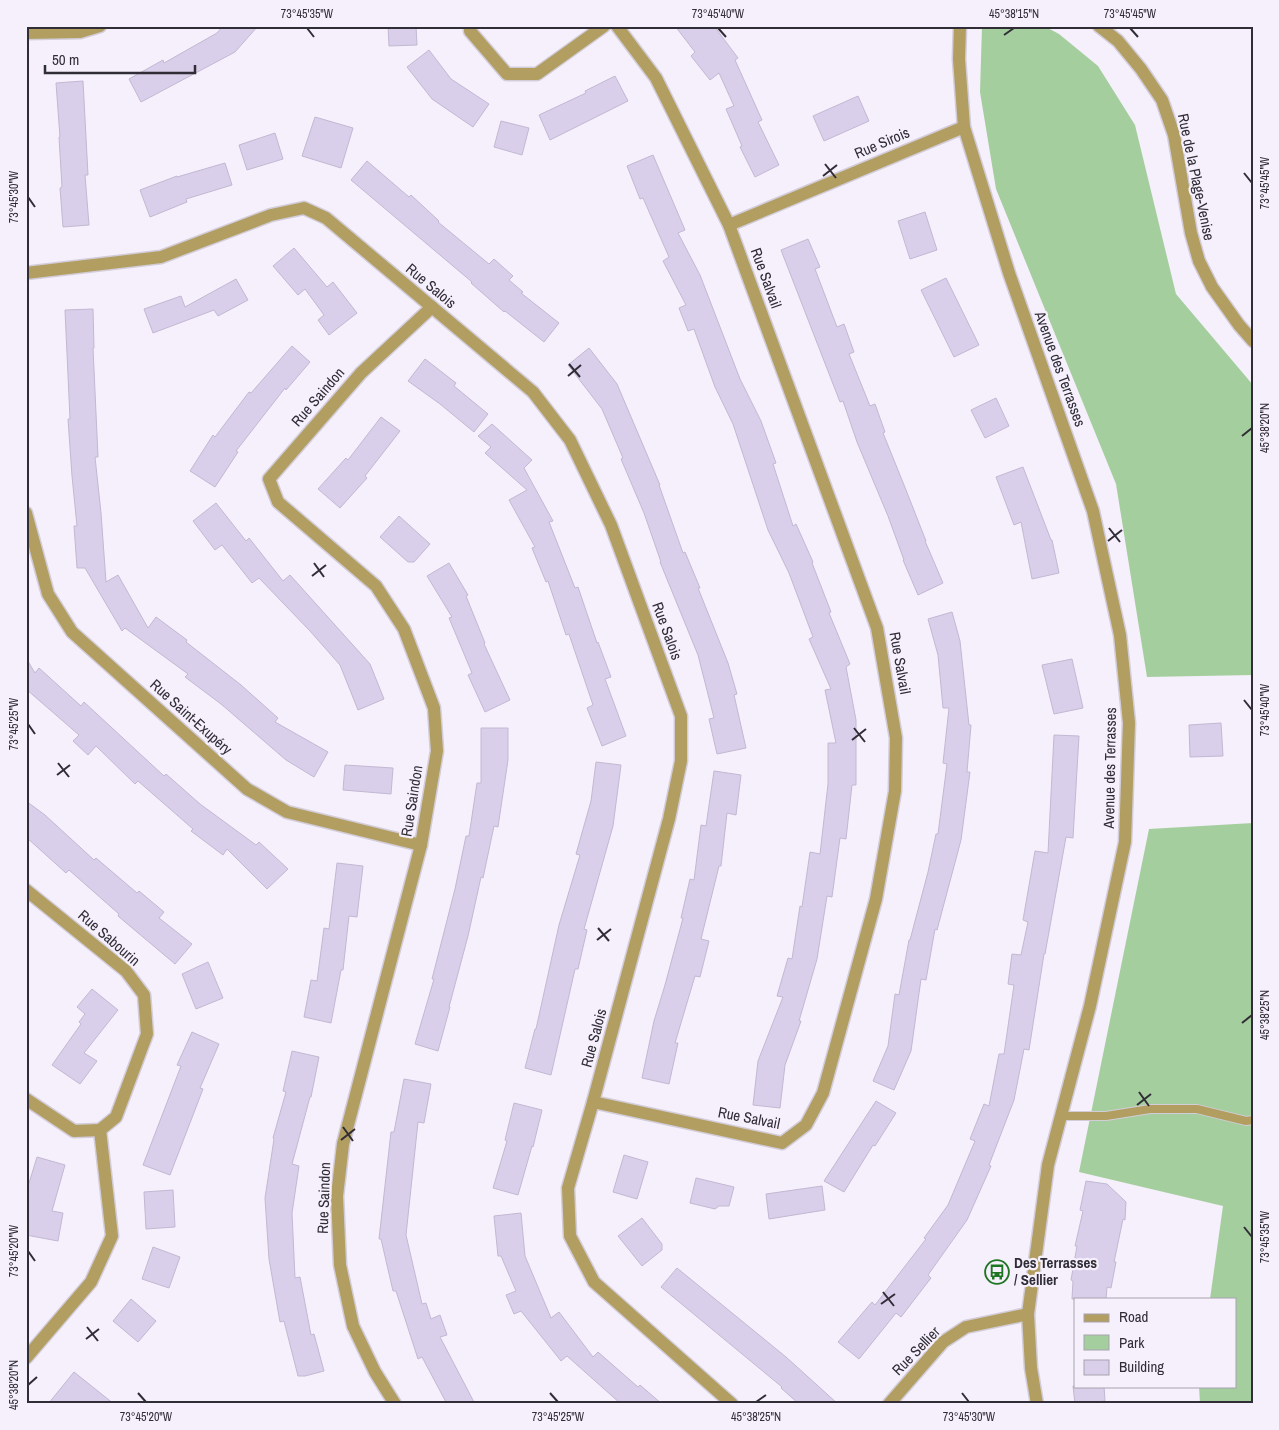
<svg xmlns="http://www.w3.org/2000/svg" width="1279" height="1430" font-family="'Archivo Narrow',sans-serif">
	<rect width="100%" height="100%" fill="#f5f0fc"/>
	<g fill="#a5ce9e">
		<path d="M982 26H1044L1059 34 1098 66 1135 125 1176 294 1253 385V675L1147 677 1116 484 996 189 980 92Z"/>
		<path d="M1253 823V1404H1200L1199 1386H1235V1299H1210L1223 1206 1079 1172 1149 829Z"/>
	</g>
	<g fill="#dacfea" stroke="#c3b8d2">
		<path d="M223 26H258L235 52 141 102 129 79 163 60 164 63 217 33Z"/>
		<path d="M388 26H416L417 45 389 46Z"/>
		<path d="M675 26H714L738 58 735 60 762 120 758 122 779 165 755 177 740 147 742 146 726 109 734 106 719 73 710 80 691 56 695 52Z"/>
		<path d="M429 50 451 79 489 104 473 127 432 99 407 67Z"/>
		<path d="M615 76 628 101 550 140 539 115 586 93 585 91Z"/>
		<path d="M83 81 88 175H85L89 225 63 227 60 188 62 187 59 137H60L56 83Z"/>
		<path d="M858 96 869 121 824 141 813 116Z"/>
		<path d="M315 117 353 128 341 168 302 156Z"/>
		<path d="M501 121 529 128 522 155 494 147Z"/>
		<path d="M275 133 283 159 247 170 239 145Z"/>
		<path d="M653 155 685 230 678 233 700 275 740 379 761 421 776 463 773 464 793 526 796 524 813 562 812 563 831 612 829 613 850 664 846 667 856 720V785H852L846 839 840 838 832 897 827 896 817 959 799 1021H801L785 1065 780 1108 753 1105 758 1061 783 997 777 996 788 958 792 959 800 906 802 907 810 852 820 854 828 784V743H836L825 690 831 689 809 639 813 637 789 573 768 530 733 424 715 387 694 329 688 331 679 308 686 305 663 261 669 257 643 198 640 199 627 166Z"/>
		<path d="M367 161 409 197 411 195 439 221 438 222 489 264 494 259 513 276 509 280 523 292 521 293 559 323 544 342 505 311 504 312 471 283 472 282 351 180Z"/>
		<path d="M225 163 232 185 186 199 187 202 150 217 140 190 177 176V177Z"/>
		<path d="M925 212 937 250 910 259 898 221Z"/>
		<path d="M808 239 820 267 815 269 837 327 844 324 854 352 849 354 870 406 875 404 885 432 883 433 906 490 926 541H925L943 583 918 595 903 560H904L888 516 857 442 843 401 840 402 781 250Z"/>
		<path d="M294 248 327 287 333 282 357 313 329 335 318 320 324 315 305 289 298 295 273 266Z"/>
		<path d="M946 278 979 345 954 357 921 290Z"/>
		<path d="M236 279 248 300 218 316 214 310 153 333 144 309 181 296 185 307Z"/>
		<path d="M93 309 94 348H93L98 457H95L101 513 106 582 118 575 148 628 156 617 187 640 186 642 241 685 278 718 275 722 328 752 314 777 286 760 221 704 185 677 188 674 125 628 122 631 85 568H77L74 526H77L72 476 68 419H70L65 310Z"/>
		<path d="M292 346 310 362 286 390 285 388 236 451 238 452 215 487 190 471 213 435 215 437 249 392 251 393Z"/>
		<path d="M589 348 617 384 660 485H659L683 553 685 552 700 588H698L728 663 737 694 734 695 746 748 717 754 709 719 714 718 698 655 660 562H661L644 513 621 459 623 458 602 409 568 365Z"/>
		<path d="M425 359 456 383 454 386 488 414 474 432 440 404 408 381Z"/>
		<path d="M996 398 1009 426 985 438 971 410Z"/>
		<path d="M381 417 400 431 365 476 367 478 340 508 318 489 346 458 348 460Z"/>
		<path d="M492 424 532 460 524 468 553 521 549 522 575 588 578 587 597 643 598 642 611 677 605 679 626 736 602 746 587 708 593 705 569 634 566 635 548 581 546 582 532 548 535 547 509 500 527 490 485 453 491 447 478 436Z"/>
		<path d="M1023 467 1051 540H1052L1059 573 1032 579 1021 522 1014 525 996 477Z"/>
		<path d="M216 503 246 541 249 538 283 581 290 575 370 664 384 699 358 710 340 665 310 631 259 578 252 583 222 545 215 550 193 521Z"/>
		<path d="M399 516 430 544 414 562H408L380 537Z"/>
		<path d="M449 563 468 595 466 596 485 643 484 644 510 700 485 712 468 675 472 673 449 618 452 617 427 576Z"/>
		<path d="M952 612 960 641 969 725H971L967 772H970L961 840 937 930 935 929 926 980 921 979 911 1051 894 1090 873 1081 888 1046 895 994 899 995 909 940H910L928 872 936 834H938L947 764 943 763 949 708H943L938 655 928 619Z"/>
		<path d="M26 658 35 673 39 668 81 706 84 702 164 776 166 774 200 804 256 845 259 842 288 869 267 889 227 849 223 855 191 831 193 829 138 781 135 784 96 746 88 755 73 741 79 735 26 689Z"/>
		<path d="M1072 659 1083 708 1054 714 1042 665Z"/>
		<path d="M1221 723 1223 756 1190 757 1189 725Z"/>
		<path d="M481 728H508V760L498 827 494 826 483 878 481 877 468 936 449 1007H450L438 1051 415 1044 434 979H432L455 889 466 836H469L477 783H481Z"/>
		<path d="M1054 735 1079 736 1073 838 1066 837 1045 954H1044L1029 1050 1024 1049 1014 1100 989 1165 991 1166 967 1220 928 1275 931 1278 901 1317 896 1313 859 1359 838 1342 872 1302 875 1305 926 1239 924 1238 948 1205 975 1141 970 1139 984 1104 989 1106 999 1054H1004L1014 985 1008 984 1012 954 1021 955 1028 922 1023 920 1035 851 1048 853Z"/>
		<path d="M596 762 621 765 613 826 584 929 587 930 578 969H575L551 1075 525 1068 535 1029H536L559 925 580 855 576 854 591 801Z"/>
		<path d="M345 765 393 768 391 794 343 790Z"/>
		<path d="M714 771 741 775 736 815 727 813 721 866H719L701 939 709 941 700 977 695 976 675 1043H678L669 1084 642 1078 654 1021 665 985 683 918H681L690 879 694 880 701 825 706 826Z"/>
		<path d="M26 801 45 815 94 860 96 858 137 893 139 891 164 912 159 918 192 944 175 964 118 916 119 914 69 870 66 873 26 837Z"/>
		<path d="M337 863 363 866 357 917 349 916 343 970H341L331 1023 304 1017 311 980 317 981 324 928 329 929Z"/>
		<path d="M208 962 223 998 196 1009 182 974Z"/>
		<path d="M92 989 118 1010 84 1053 97 1061 80 1084 52 1065 81 1024 79 1022 85 1014 77 1007Z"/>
		<path d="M192 1032 219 1044 200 1088 203 1089 170 1175 143 1165 181 1066 177 1065Z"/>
		<path d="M292 1051 319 1057 311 1097H310L292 1164 299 1166 292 1213 295 1278 300 1277 311 1335 314 1334 324 1371 305 1376H298L284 1321 280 1322 269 1259 265 1198 274 1139 273 1138 286 1092 283 1091Z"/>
		<path d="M404 1079 431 1084 424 1123 418 1122 406 1235 422 1304 426 1303 431 1319 440 1315 447 1335 440 1337 475 1404H447L422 1357 418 1359 396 1291H393L381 1239H379L391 1132H394Z"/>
		<path d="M876 1101 896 1113 875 1146 873 1145 844 1192 824 1181Z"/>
		<path d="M514 1103 542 1110 533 1147 532 1146 518 1195 493 1188 507 1141 505 1140Z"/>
		<path d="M624 1155 648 1162 637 1199 613 1192Z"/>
		<path d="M37 1157 65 1165 52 1211 63 1213 58 1241 26 1235V1193Z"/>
		<path d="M696 1178 734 1187 729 1206H719L715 1209 690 1203Z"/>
		<path d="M1086 1181 1107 1184 1126 1202 1125 1220 1123 1219 1114 1262H1116L1111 1288 1107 1287 1106 1299H1072L1073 1281 1071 1280 1077 1246H1075L1083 1211 1080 1210Z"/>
		<path d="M822 1186 825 1210 769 1219 766 1194Z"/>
		<path d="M173 1190 175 1227 146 1229 144 1192Z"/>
		<path d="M521 1213 525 1256 551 1318 559 1312 593 1357 598 1352 638 1387 640 1385 662 1404H621L567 1356 561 1361 521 1311 514 1314 506 1295 516 1291 501 1256H498L494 1216Z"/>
		<path d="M642 1218 662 1244V1250L642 1266 618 1236Z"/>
		<path d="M153 1247 180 1257 169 1288 142 1279Z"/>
		<path d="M677 1268 786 1357 838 1404H799L781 1388 782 1387 661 1287Z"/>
		<path d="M131 1299 156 1321 138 1342 113 1321Z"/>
		<path d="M74 1372 114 1404H48Z"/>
		<path d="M1073 1386H1104L1105 1401 1075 1404Z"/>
	</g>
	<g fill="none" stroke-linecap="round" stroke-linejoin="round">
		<g stroke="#d2cdd9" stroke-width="10">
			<path id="service" d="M1061 1116H1106L1150 1109H1197L1246 1121 1253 1120"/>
		</g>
		<g stroke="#d2cdd9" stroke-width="15">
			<g id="minor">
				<path d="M470 26V31L507 74H537L604 26"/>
				<path d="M1099 26 1118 41 1141 69 1162 100 1174 135 1191 233 1199 261 1212 287 1239 325 1253 341"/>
				<path d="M26 33 80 32 100 26"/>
				<path d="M729 225 964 127"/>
				<path d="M26 273 161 257 271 215 304 208 326 218 533 392 570 440 611 525 681 716V761L669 819 593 1102 568 1188 570 1236 594 1282 732 1404"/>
				<path d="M26 513 48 594 72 632 247 789 287 812 421 845"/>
				<path d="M26 890 126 971 144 995 147 1034 116 1117 100 1130"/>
				<path d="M26 1099 74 1131 100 1130 112 1236 91 1282 26 1358"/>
				<path d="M593 1102 782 1143 806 1125 823 1093 876 899 895 791 896 738 877 628 729 225 656 78 617 26"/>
				<path d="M395 1404 375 1372 353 1326 340 1265 337 1196 343 1144 421 845 437 751 434 708 404 629 376 586 278 502 269 479 361 373 432 307"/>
				<path d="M889 1404 943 1342 966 1327 1028 1314"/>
			</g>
		</g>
		<g stroke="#d2cdd9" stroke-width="15">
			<path id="tertiary" d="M960 26 959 59 964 127 1009 273 1093 511 1120 635 1129 723 1125 842 1090 1006 1048 1165 1028 1314 1031 1368 1037 1404"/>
		</g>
		<use href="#service" stroke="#b29e61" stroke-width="8"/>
		<use href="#minor" stroke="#b29e61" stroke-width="12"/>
		<use href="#tertiary" stroke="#b29e61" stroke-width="12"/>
	</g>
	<path fill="none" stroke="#312d37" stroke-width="2" d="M307 28 314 37M718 28 726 37M1130 28 1138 37M1004 35 1014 28M825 164 836 178M1244 173 1252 183M823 176 837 165M28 197 35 207M569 364 580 377M568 376 581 365M1242 436 1252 428M1109 528 1120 542M1108 541 1122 530M314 563 324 577M312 576 326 565M1244 700 1252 710M28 724 35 734M854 728 865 742M852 740 866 729M58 763 69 777M57 775 70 765M598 928 609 941M597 940 611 929M1242 1023 1252 1015M1139 1092 1149 1106M1137 1105 1151 1094M343 1127 353 1141M341 1140 355 1129M1244 1227 1252 1237M28 1251 35 1261M883 1292 894 1306M881 1304 895 1294M87 1327 98 1341M86 1339 99 1329M28 1385 37 1377M138 1393 146 1402M550 1393 558 1402M962 1393 969 1402M756 1402 766 1395"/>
	<defs>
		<g id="bus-ring" transform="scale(1.25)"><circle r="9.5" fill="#f5f0fc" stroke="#1f7622" stroke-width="1.5"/><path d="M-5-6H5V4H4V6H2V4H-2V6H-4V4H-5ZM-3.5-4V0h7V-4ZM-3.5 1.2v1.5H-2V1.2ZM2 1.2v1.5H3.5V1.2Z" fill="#1f7622"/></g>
	</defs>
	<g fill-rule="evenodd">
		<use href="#bus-ring" x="997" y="1272"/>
	</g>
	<g text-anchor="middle" stroke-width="4.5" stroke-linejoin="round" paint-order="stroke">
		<g font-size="15" fill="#312d37" stroke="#f5f0fc">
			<text transform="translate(882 143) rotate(-23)" y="5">Rue Sirois</text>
			<text transform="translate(1196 177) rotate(78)" y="5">Rue de la Plage-Venise</text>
			<text transform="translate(766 278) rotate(70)" y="5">Rue Salvail</text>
			<text transform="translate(431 286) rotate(40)" y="5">Rue Salois</text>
			<text transform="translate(1060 369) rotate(70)" y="5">Avenue des Terrasses</text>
			<text transform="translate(318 397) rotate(-49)" y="5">Rue Saindon</text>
			<text transform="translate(667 631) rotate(70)" y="5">Rue Salois</text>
			<text transform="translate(900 663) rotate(80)" y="5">Rue Salvail</text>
			<text transform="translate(191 717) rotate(42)" y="5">Rue Saint-Exupéry</text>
			<text transform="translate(1110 768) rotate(-89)" y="5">Avenue des Terrasses</text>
			<text transform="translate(412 801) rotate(-81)" y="5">Rue Saindon</text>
			<text transform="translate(109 938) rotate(41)" y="5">Rue Sabourin</text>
			<text transform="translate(594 1038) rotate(-75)" y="5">Rue Salois</text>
			<text transform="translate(749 1118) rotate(11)" y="5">Rue Salvail</text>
			<text transform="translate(324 1198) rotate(-88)" y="5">Rue Saindon</text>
			<text transform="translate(916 1351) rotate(-46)" y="5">Rue Sellier</text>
		</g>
		<g font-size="15" font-weight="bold" fill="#312d37" stroke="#f5f0fc" text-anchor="start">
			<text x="1014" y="1268">Des Terrasses<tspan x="1014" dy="17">/ Sellier</tspan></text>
		</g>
	</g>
	<rect width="1279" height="1430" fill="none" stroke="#f5f0fc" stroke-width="55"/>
	<rect x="1074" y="1298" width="162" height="90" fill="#f5f0fc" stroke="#a7a2ad"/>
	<rect x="1084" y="1314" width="25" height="8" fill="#b29e61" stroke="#a7a2ad"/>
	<text x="1119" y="1322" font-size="15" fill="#312d37">Road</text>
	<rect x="1084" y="1335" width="25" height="15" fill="#a5ce9e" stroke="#a7a2ad"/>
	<text x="1119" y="1348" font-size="15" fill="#312d37">Park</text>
	<rect x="1084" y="1360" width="25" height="15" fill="#dacfea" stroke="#a7a2ad"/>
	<text x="1119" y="1372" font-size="15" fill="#312d37">Building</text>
	<path d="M45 65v8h150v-8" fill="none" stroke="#312d37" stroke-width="2.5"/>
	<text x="52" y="65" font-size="15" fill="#312d37" stroke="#f5f0fc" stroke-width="4" paint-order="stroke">50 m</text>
	<rect x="28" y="28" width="1224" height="1374" fill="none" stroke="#312d37" stroke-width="2"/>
	<g font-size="12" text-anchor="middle" fill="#312d37">
		<text x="307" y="18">73°45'35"W</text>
		<text x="718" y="18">73°45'40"W</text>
		<text x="1014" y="18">45°38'15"N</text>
		<text x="1130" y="18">73°45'45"W</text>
		<text transform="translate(1265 183) rotate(-90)" y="4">73°45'45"W</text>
		<text transform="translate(14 197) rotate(-90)" y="4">73°45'30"W</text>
		<text transform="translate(1265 428) rotate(-90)" y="4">45°38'20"N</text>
		<text transform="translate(1265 710) rotate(-90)" y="4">73°45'40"W</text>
		<text transform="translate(14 724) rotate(-90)" y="4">73°45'25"W</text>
		<text transform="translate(1265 1015) rotate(-90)" y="4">45°38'25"N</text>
		<text transform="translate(1265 1237) rotate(-90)" y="4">73°45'35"W</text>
		<text transform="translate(14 1251) rotate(-90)" y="4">73°45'20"W</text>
		<text transform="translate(14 1385) rotate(-90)" y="4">45°38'20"N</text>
		<text x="146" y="1421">73°45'20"W</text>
		<text x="558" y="1421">73°45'25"W</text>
		<text x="756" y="1421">45°38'25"N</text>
		<text x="969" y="1421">73°45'30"W</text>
	</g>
</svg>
